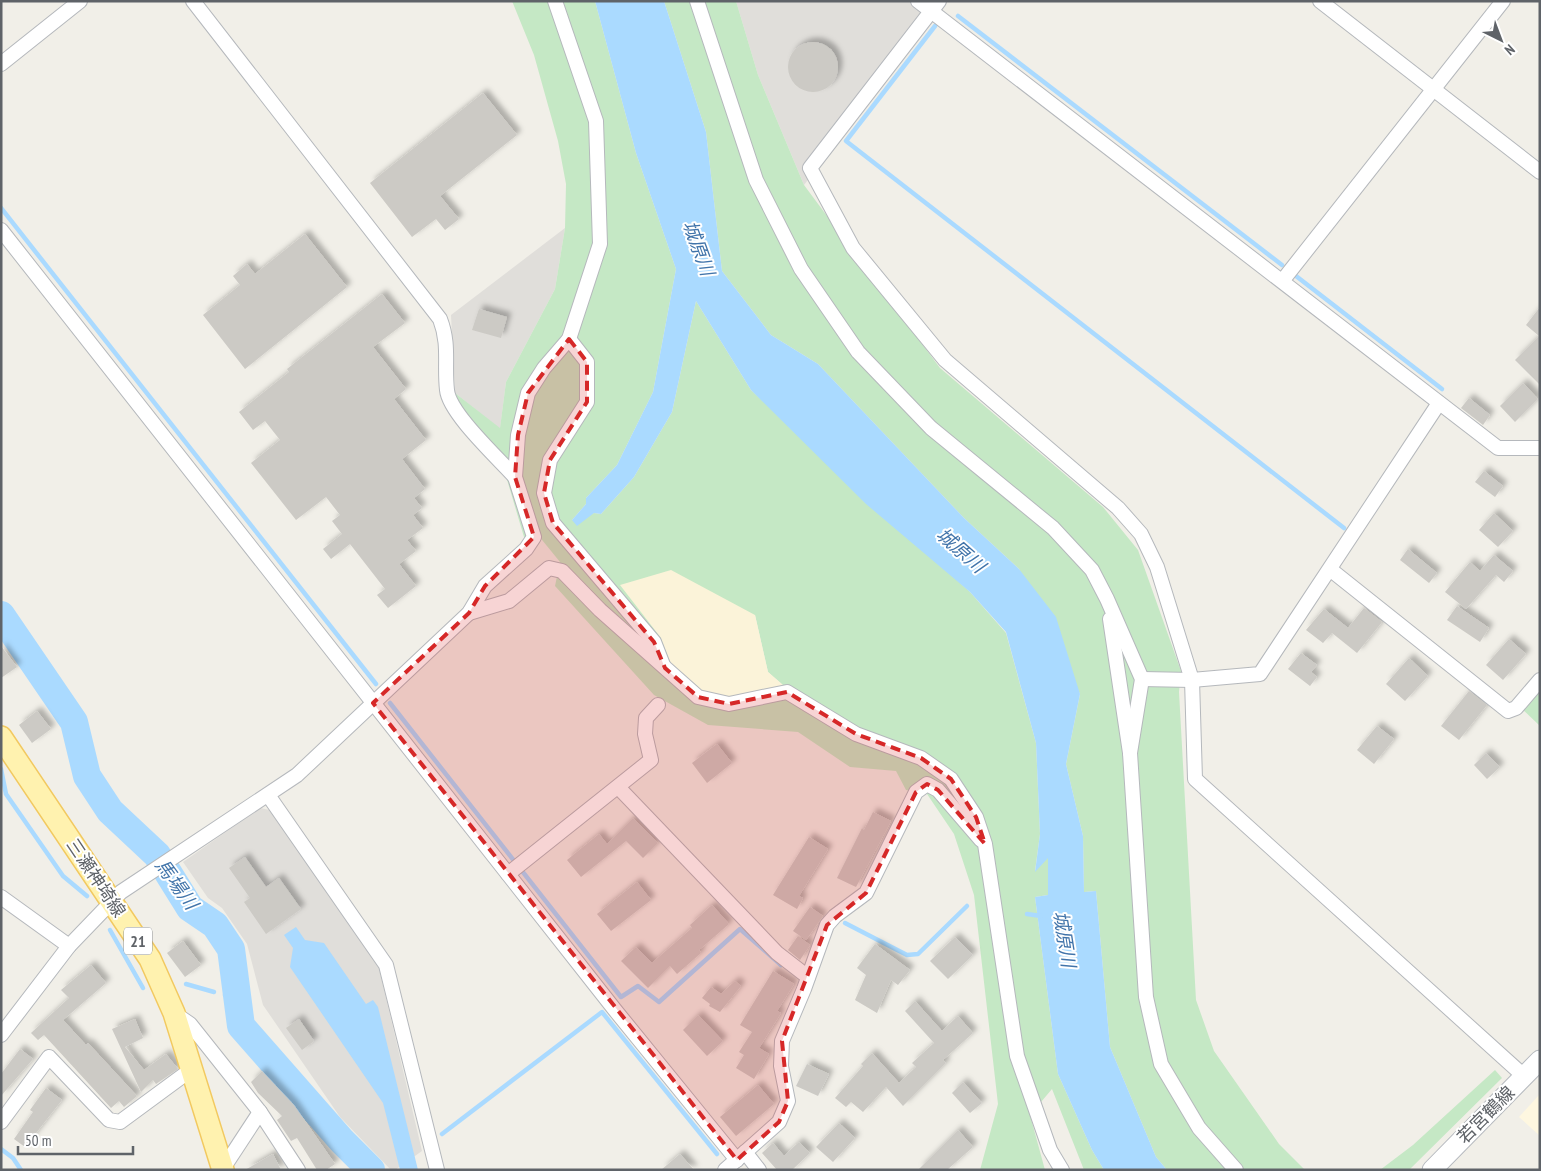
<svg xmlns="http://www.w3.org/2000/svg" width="1541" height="1171" font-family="'PT Sans Narrow','Noto Sans JP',sans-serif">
	<defs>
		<filter id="shadow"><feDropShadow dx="4.5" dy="-4.5" stdDeviation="2.5" flood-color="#0004"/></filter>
	</defs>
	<rect width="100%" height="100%" fill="#f1efe8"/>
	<path fill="#fef7e0" d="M1540 1094V1136L1519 1117Z"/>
	<g fill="#e0deda">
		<path d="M736 1H932L941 8 804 185 758 75Z"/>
		<path d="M565 228 555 289 506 382 500 429 455 393 451 315Z"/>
		<path d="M260 808 270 810 379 968 422 1151 395 1170H391L340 1117 263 1005 247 944 222 908 208 898 183 862Z"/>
	</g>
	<g fill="#c5e8c5" fill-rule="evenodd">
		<path d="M512 1H595L636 153 676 269 653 392 617 465 586 498V504L572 520 594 513 601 514 634 477 672 412 696 301 751 390 970 592 1006 633 1036 743 1040 834 1035 871 1048 857V895L1035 897 1058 1074 1092 1150 1104 1170H1084L1052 1089 1030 1115 1045 1170H980L998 1104 974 895 954 834 927 794 906 790 896 771 850 767 798 732 708 725 654 695 555 586 560 562 538 535 524 537 505 473 445 405 455 393 500 428 506 382 555 289 565 228 566 184 558 141 534 55ZM755 615 768 672 783 685 671 664 661 638Z"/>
		<path d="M664 1H736L758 75 804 185 940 368 1103 507 1138 550 1181 671 1179 692 1196 1000 1214 1051 1279 1144 1305 1170H1167L1156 1157 1110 1047 1096 891 1084 892 1083 836 1066 764 1080 694 1019 569 964 518 818 364 771 335 722 271 706 132Z"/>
		<path d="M1540 686V726L1521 708Z"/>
		<path d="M1495 1070 1502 1078 1409 1170H1380L1413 1145Z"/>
	</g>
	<path fill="#fbf3d9" d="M671 570 755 615 768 672 784 686 725 698 705 693 671 664 661 638 620 585Z"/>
	<g fill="#aadaff">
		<path d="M595 1H664L706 132 722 271 771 335 818 364 964 518 1019 569 1056 617 1080 694 1066 764 1083 836 1084 892 1096 891 1110 1047 1156 1157 1167 1170H1104L1092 1150 1058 1074 1035 897 1048 895V858L1035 872 1040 834 1036 743 1006 632 970 592 866 504 751 390 696 301 672 412 634 477 601 514 594 513 577 526 572 520 586 504V498L617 465 653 392 676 269 636 153Z"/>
		<path d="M296 927 305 940 324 943 366 1004 373 1000 378 1007 418 1170H400L383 1103 290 967 293 948 284 935Z"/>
	</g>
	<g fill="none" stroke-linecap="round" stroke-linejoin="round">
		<g stroke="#aadaff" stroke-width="4.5">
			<path d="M958 16 1282 265"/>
			<path d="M935 26 846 141 1344 528"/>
			<path d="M1 208 376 684"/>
			<path d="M1296 276 1442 389"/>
			<path d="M390 703 621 997 638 986 659 1002 740 929 781 965"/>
			<path d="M1 769 6 794 63 876 87 896"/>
			<path d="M1027 914 1041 916"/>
			<path d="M845 923 907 955 918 954 967 906"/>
			<path d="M110 930 143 988"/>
			<path d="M186 984 214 992"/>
			<path d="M225 995 237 999"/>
			<path d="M442 1134 602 1012 717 1154"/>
			<path d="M1 1149 13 1158 21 1170"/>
		</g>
		<path stroke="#aadaff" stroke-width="28" d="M1 615 74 722 87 776 110 811 157 855 190 908 215 925 231 949 241 1026 342 1141 371 1170"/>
	</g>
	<g fill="#cccac5" filter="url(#shadow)">
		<circle cx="813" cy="67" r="25"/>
		<path d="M483 93 517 135 440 196 459 219 445 230 436 219 412 237 370 183Z"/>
		<path d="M305 234 347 287 245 369 203 315 240 285 233 276 247 264 255 274Z"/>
		<path d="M382 294 405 323 373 347 406 389 394 399 426 440 402 459 425 489 414 498 422 508 413 515 423 528 407 540 416 551 399 564 416 586 388 608 377 595 385 589 350 544 331 559 323 549 342 534 332 521 340 515 326 497 296 520 251 463 280 440 265 421 253 430 239 412 289 372 287 369Z"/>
		<path d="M1540 307V385L1515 360 1539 336 1526 325Z"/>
		<path d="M479 309 507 317 501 338 472 330Z"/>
		<path d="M1523 383 1538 399 1515 422 1500 406Z"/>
		<path d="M1469 398 1490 415 1483 425 1461 408Z"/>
		<path d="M1484 471 1503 486 1495 497 1475 482Z"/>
		<path d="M1494 513 1513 531 1498 547 1479 530Z"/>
		<path d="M1408 549 1437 573 1429 583 1400 560Z"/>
		<path d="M1494 555 1513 571 1504 582 1496 575 1466 609 1445 592 1470 562 1480 571Z"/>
		<path d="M1457 606 1489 628 1480 642 1447 620Z"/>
		<path d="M1364 608 1382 622 1357 653 1332 633 1323 643 1306 630 1324 609 1348 628Z"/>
		<path d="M1509 639 1526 654 1503 680 1486 665Z"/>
		<path d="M1 646 17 667 1 678Z"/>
		<path d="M1301 653 1317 665 1311 672 1317 677 1310 686 1288 669Z"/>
		<path d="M1409 658 1428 676 1405 701 1386 684Z"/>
		<path d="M1469 691 1487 705 1459 740 1441 726Z"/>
		<path d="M37 711 51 729 32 743 19 725Z"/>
		<path d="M1377 726 1394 739 1374 764 1357 750Z"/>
		<path d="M717 744 732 763 707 783 692 763Z"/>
		<path d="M1486 753 1500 767 1487 779 1474 765Z"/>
		<path d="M873 812 891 821 856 887 837 878 862 828 864 830Z"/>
		<path d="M633 818 658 843 643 858 626 841 581 877 567 860 599 834 607 844Z"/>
		<path d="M809 837 828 849 799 896 803 898 797 909 773 895Z"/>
		<path d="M245 857 266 887 279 878 301 909 266 934 244 902 250 898 229 868Z"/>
		<path d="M637 882 651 900 611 931 597 914Z"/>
		<path d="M712 905 729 924 699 950 701 953 677 974 670 966 648 988 621 961 636 947 652 963 692 928 690 925Z"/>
		<path d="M810 907 823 916 806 940 793 931Z"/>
		<path d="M798 936 810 945 800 960 788 950Z"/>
		<path d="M955 937 973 955 948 979 930 961Z"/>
		<path d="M183 941 201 965 185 977 167 953Z"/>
		<path d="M875 944 910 970 898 985 891 980 877 1013 855 1000 866 975 857 968Z"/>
		<path d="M91 965 106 983 63 1020 86 1045 88 1043 137 1096 124 1107 119 1101 111 1108 44 1035 38 1040 31 1033 69 998 61 990Z"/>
		<path d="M773 971 794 984 777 1011 781 1013 759 1048 769 1054 754 1079 736 1068 744 1055 739 1052 752 1032 740 1025Z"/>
		<path d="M735 981 741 986 720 1012 709 1006 710 1004 702 998 711 987 721 994Z"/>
		<path d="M915 1001 942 1031 958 1016 973 1033 943 1060 946 1063 903 1106 886 1087 863 1112 851 1102 846 1107 835 1098 863 1066 861 1064 872 1053 899 1083 916 1067 912 1063 934 1043 905 1011Z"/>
		<path d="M698 1015 723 1041 707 1056 683 1030Z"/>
		<path d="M135 1019 143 1038 125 1047 144 1070 166 1054 178 1069 156 1084 153 1080 141 1092 112 1029Z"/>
		<path d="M299 1019 314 1041 302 1050 286 1028Z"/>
		<path d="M20 1049 33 1059 1 1096V1074Z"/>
		<path d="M807 1064 829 1074 818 1096 796 1086Z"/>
		<path d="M262 1071 294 1105 335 1164 326 1170H317L297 1138 291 1141 277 1120 282 1116 258 1093 251 1082Z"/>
		<path d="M963 1082 982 1103 970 1113 952 1093Z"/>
		<path d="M758 1085 774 1104 736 1136 720 1117Z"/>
		<path d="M46 1088 62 1100 25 1147 14 1139 33 1112 30 1110Z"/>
		<path d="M839 1123 855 1138 833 1162 816 1147Z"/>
		<path d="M958 1130 973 1147 947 1170H918Z"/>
		<path d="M799 1142 810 1153 792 1170H777L762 1153 773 1143 784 1156Z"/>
		<path d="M273 1154 281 1170H245Z"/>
		<path d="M680 1154 694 1170H661Z"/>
	</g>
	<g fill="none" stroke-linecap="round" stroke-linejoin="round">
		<g stroke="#b5b8bc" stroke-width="16">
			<g id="street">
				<path d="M193 1 440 319C450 345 444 364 447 390 449 413 498 458 515 477"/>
				<path d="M697 1 756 180 801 269 858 352 931 428 1053 528 1092 570 1107 599 1142 679 1130 753"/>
				<path d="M918 1 1498 448H1540"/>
				<path d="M939 1 810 168 853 248 945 360 1118 508 1141 534 1157 567 1192 680 1195 779 1525 1077"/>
				<path d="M1320 1 1540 172"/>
				<path d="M1 64 80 1"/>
				<path d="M1 230 615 1010 737 1160"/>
				<path d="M1283 280 1503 1"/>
				<path d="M569 339 587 362V402L550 460 544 493 553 523 654 642 663 665"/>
				<path d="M1331 570 1508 711 1516 708 1540 680"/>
				<path d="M469 613 509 601 549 568 562 571 600 610 698 697 729 704 787 692 856 734 921 758 951 779 976 817 985 844 1017 1056 1050 1150 1062 1170"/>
				<path d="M1110 619 1130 753 1146 997 1161 1064 1199 1128 1236 1170"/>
				<path d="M1142 679 1192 680 1260 674 1439 403"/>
				<path d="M618 787 777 953 808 977"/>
				<path d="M268 795 386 965 437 1170"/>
				<path d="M508 874 651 760 645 734 646 718 658 705"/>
				<path d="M1 897 69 946"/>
				<path d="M174 1013 190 1024 260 1112 298 1170"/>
				<path d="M1 1035 69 946 121 892 297 775 469 613 485 586 526 549 534 537 515 477 518 435 528 393 544 368 569 339 600 244 596 121 555 1"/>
				<path d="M1 1122 49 1057 109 1120 120 1122 192 1069"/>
				<path d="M745 1152 759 1170"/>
				<path d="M222 1170 260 1112"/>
				<path d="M725 1170 779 1122 788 1101 781 1066 782 1041 804 989 827 925 835 916 866 893 916 792 927 784 938 790 981 840"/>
			</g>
		</g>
		<g stroke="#b6babf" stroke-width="21">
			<path id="secondary" d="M1432 1170 1540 1060"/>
		</g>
		<g stroke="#f2c960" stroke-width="24">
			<path id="primary" d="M1 737 150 959 174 1013 223 1170"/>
		</g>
		<use href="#street" stroke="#fff" stroke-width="14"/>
		<use href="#secondary" stroke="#fff" stroke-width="19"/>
		<use href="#primary" stroke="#fff2af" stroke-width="21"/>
	</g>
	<path fill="#d62828" fill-opacity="0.2" stroke="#d62828" stroke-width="4" stroke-dasharray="10 6" stroke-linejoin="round" d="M569 339 587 362V402L550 460 544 493 553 523 654 642 665 668 698 697 729 704 787 692 856 734 921 758 951 779 976 817 985 844 938 790 927 784 916 792 866 893 827 925 782 1041 788 1101 779 1122 737 1160 373 703 469 613 485 586 534 537 515 477 518 435 528 393Z"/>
	<g text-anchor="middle" stroke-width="4" stroke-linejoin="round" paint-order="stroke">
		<rect fill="#fff" stroke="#8f9295" stroke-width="1" x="124" y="927.5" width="28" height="27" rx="4"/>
		<g font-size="16" font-weight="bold" fill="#5f6368">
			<text x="138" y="947">21</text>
		</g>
		<g font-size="18" fill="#5f6368" stroke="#fff">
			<text transform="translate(96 878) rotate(56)" y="6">三瀬神埼線</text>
			<text transform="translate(1486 1115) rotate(-45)" y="6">若宮鶴線</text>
		</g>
		<g font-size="19" font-style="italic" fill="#4174aa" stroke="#fff">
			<text transform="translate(699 248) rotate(70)" y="7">城原川</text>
			<text transform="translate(961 550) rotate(41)" y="7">城原川</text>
			<text transform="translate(177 884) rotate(54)" y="7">馬場川</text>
			<text transform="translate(1065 939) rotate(81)" y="7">城原川</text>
		</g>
	</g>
	<rect width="1541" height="1171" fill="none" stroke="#5f6368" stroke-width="5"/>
	<g transform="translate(1501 40) rotate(138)" stroke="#ffffff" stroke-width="4" paint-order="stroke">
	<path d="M0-4L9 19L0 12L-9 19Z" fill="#5f6368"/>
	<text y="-8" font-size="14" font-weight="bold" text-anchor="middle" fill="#5f6368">N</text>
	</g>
	<path d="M18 1146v8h115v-8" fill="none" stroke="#5f6368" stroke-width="2.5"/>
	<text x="25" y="1146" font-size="15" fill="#5f6368" stroke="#ffffff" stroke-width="4" paint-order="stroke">50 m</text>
</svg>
